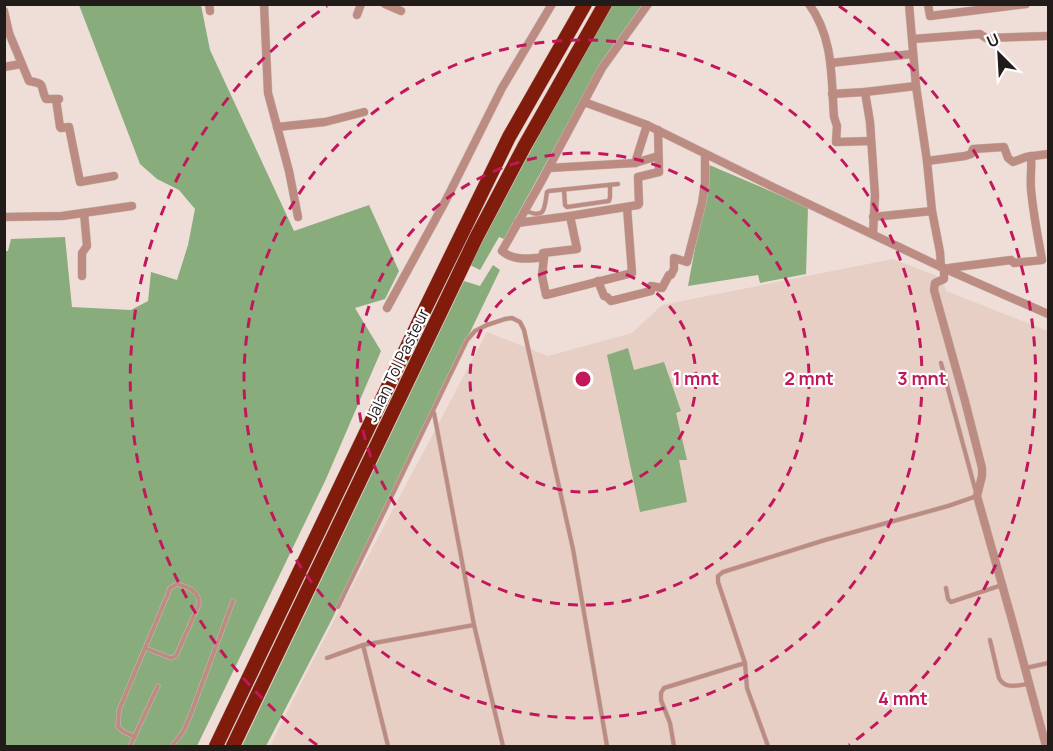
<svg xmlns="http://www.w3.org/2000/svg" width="1053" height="751" font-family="Manrope,sans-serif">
	<rect width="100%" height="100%" fill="#efded8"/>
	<path fill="#e7cfc6" d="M893 259 942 278 946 291 1048 331V746H270L312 662 487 332 548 356 632 333 662 305Z"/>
	<g fill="#88ac7c">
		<path d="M79 5H201L210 50 294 231 369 205 399 271 385 299 355 308 381 351 326 479 197 746H5V251H8L11 239 65 237 72 307 131 310 148 301 151 272 177 280 188 245 195 209 179 190 157 179 140 164Z"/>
		<path d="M613 5H642L598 69 504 239 499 237 480 270 470 265 577 64Z"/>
		<path d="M707 164 808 207 806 274 760 283 758 275 688 286 707 183Z"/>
		<path d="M493 265 500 270 333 617 266 746H242L464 281 480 286Z"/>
		<path d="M628 348 634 370 664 362 681 411 676 413 687 460H679L687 502 640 512 607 355Z"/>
	</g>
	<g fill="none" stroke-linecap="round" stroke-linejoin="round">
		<g stroke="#cabbb6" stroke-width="5">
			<g id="lane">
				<path d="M564 190 565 205 567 207 609 201 610 197V185"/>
				<path d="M526 211C546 219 544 209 547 192L549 191 618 184"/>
				<path d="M434 413 474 625"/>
				<path d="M946 588 948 599 951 602 1002 585"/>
				<path d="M338 607 467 340 475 331 487 325 505 319 512 318 520 322 524 330 573 549 607 746"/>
				<path d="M990 640 999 678C1005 690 1018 685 1029 684"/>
				<path d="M363 645 388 746"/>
				<path d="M327 658 363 645 474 625 503 746"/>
				<path d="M1026 668 1048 663"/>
				<path d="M135 737 124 732 118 727 119 710 167 596 170 588 177 584C187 587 200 591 199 604L176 656 171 658 145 648"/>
				<path d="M130 746 158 686"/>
				<path d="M172 746 183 732 190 716 233 601"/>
				<path d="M674 746 670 723 661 700V693L664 688 745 663"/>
				<path d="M768 746 747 688 745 663 718 582V576L723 572 825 540 948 506 977 496 941 363"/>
			</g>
		</g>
		<g stroke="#cabbb6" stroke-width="9">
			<g id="street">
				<path d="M209 4 210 11"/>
				<path d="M264 4 268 93 289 171 298 217"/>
				<path d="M385 4 401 11"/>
				<path d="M809 4C834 39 831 77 834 117L837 126 836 142 871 141"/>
				<path d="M909 4 916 86 927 161 932 211 940 252 941 267"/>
				<path d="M928 4 930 16 1026 4"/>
				<path d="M4 11 9 33 29 81C47 84 39 85 46 99H59"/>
				<path d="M357 15 361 4"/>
				<path d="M913 39 980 34 986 38 1048 36"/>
				<path d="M831 63 912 54"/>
				<path d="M4 67 21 64"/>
				<path d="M865 92 870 122 875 195 873 234"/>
				<path d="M832 94 865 92 916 86"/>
				<path d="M56 99 60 127 61 128 69 127 80 182 114 176"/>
				<path d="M584 102 647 125 775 188 941 267 1048 314"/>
				<path d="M277 127 325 122 364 112"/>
				<path d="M927 161 965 156 971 154 973 149 1004 147 1008 158 1013 162 1026 157 1048 154"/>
				<path d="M635 163 647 125"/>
				<path d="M549 168 635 163 658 156"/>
				<path d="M627 207 632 273 546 295 542 276 544 257C530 259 513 261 502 251L541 182 602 68 648 4"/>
				<path d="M4 217 62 216 132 206"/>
				<path d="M873 217 932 211"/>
				<path d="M517 223 570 216 638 205 639 204 638 177 659 172 658 130"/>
				<path d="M544 257 543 253 577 249 570 216"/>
				<path d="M944 268V279L935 283 934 290 965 401 982 468V476L977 496 1012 620 1046 746"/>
				<path d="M949 268 1011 260 1014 263 1042 260C1038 237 1033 213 1031 189 1030 178 1032 167 1031 156"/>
				<path d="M82 276V253L87 246 84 213"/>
				<path d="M598 281 604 296 607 297 611 301 651 291V286L662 288 669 275H671L674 269V258L687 262 702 203 705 183V154"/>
				<path d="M387 308 446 200 502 88 552 4"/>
			</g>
		</g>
		<g stroke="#cabbb6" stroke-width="15">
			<g id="highway">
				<path d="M216 746 426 307 509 137 585 4"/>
				<path d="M233 746 476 238 524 147 605 4"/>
			</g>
		</g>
		<use href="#lane" stroke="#bc8b81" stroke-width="4"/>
		<use href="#street" stroke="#bc8b81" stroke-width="8"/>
		<use href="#highway" stroke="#811b0b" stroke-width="14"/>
	</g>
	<g fill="none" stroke="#c2185b" stroke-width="3" stroke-dasharray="10 8">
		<circle cx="583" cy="379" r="113"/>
		<circle cx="583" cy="379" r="226"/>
		<circle cx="583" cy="379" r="339"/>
		<path d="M317 745A452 452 0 0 1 327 6M839 6A452 452 0 0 1 849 745"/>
	</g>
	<g text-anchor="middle" stroke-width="4.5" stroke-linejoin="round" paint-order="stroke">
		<g font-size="16" fill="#211b19" stroke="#fff">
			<text transform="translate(397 365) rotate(-64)" y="6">Jalan Tol Pasteur</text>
		</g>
	</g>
	<circle cx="583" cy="379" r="9" fill="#c2185b" stroke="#fff" stroke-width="3"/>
	<g font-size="18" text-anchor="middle" font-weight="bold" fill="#c2185b" stroke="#fff" stroke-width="4.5" stroke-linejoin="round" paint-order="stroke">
		<text x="696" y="385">1 mnt</text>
		<text x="809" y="385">2 mnt</text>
		<text x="922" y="385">3 mnt</text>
		<text x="903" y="705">4 mnt</text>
	</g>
	<rect width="1053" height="751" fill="none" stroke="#211b19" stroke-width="12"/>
	<g transform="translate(999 54) rotate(336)" stroke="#ffffff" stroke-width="4.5" paint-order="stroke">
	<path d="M0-4.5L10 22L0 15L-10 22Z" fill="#211b19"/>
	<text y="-9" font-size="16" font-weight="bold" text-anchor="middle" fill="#211b19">U</text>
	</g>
</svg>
